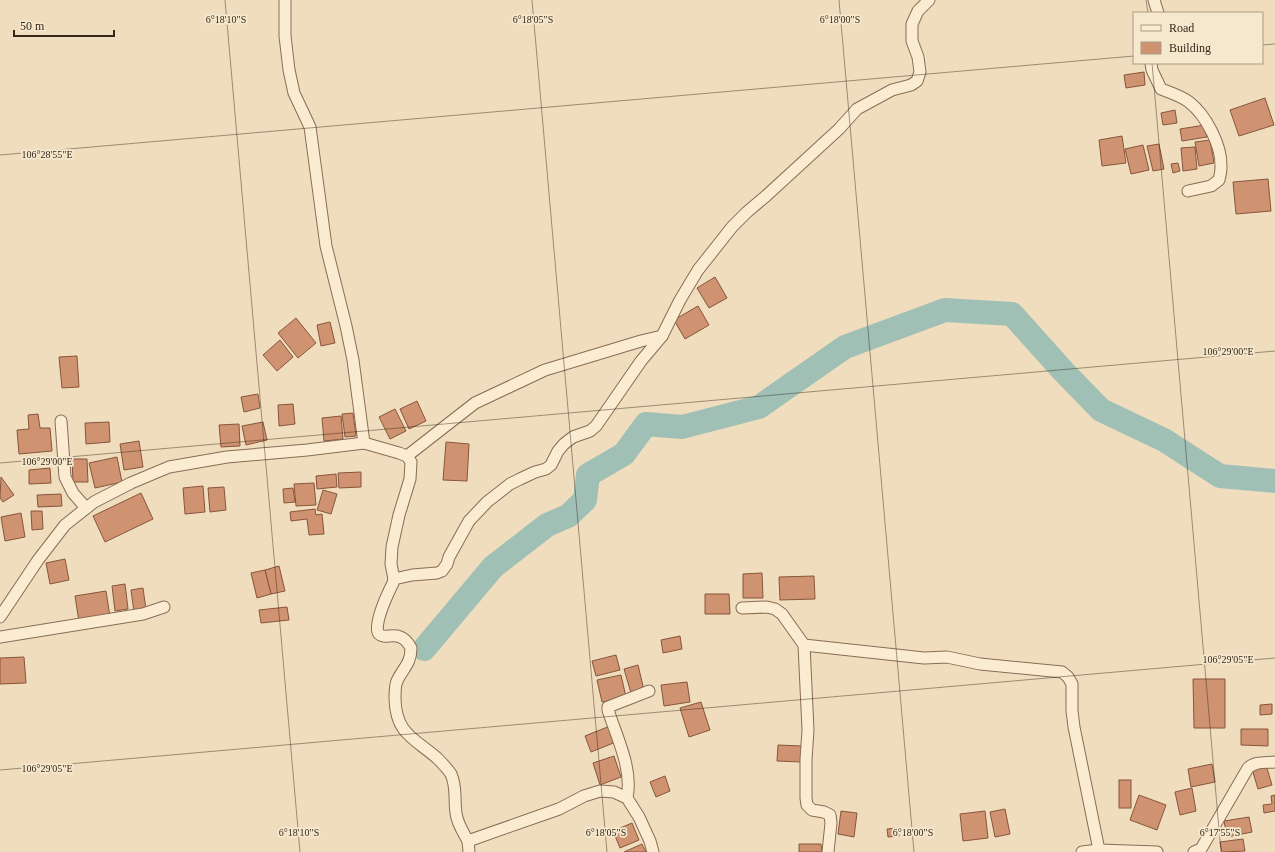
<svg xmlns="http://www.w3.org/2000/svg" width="1275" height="852" font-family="'Times New Roman',serif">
	<rect width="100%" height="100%" fill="#efddbe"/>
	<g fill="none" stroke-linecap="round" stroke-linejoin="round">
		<path stroke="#a1c0b5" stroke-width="24" d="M424 649 493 567 547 525 568 516 585 500 588 475 624 454 646 424 682 427 759 407 845 347 945 310 1012 314 1064 372 1101 410 1164 440 1220 476 1275 481"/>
	</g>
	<g fill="#cf9372" stroke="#88553b">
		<path d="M1144 72 1145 85 1126 88 1124 75Z"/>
		<path d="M1265 98 1274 125 1239 136 1230 110Z"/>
		<path d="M1175 110 1177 123 1163 125 1161 113Z"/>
		<path d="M1205 125 1207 137 1182 141 1180 129Z"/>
		<path d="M1122 136 1126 163 1102 166 1099 140Z"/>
		<path d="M1210 140 1214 163 1199 166 1195 142Z"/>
		<path d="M1159 144 1164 169 1153 171 1147 146Z"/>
		<path d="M1143 145 1149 170 1131 174 1125 149Z"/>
		<path d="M1195 147 1197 169 1183 171 1181 148Z"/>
		<path d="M1178 163 1180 171 1173 173 1171 164Z"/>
		<path d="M1268 179 1271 211 1236 214 1233 182Z"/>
		<path d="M715 277 727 298 709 308 697 288Z"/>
		<path d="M698 306 709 325 685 339 674 320Z"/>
		<path d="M296 318 316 343 298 358 278 333Z"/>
		<path d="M330 322 335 343 321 346 317 325Z"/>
		<path d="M280 340 293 357 277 371 263 355Z"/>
		<path d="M77 356 79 387 62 388 59 357Z"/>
		<path d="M258 394 260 408 244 412 241 397Z"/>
		<path d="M417 401 426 421 409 429 400 409Z"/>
		<path d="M293 404 295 424 279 426 278 405Z"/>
		<path d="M395 409 406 431 390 439 379 417Z"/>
		<path d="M353 413 356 436 345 437 342 414Z"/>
		<path d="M38 414 40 428H50L52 451 19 454 17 430 29 429 28 415Z"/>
		<path d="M341 416 343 439 324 441 322 418Z"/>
		<path d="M109 422 110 442 86 444 85 423Z"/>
		<path d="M263 422 267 440 246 445 242 426Z"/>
		<path d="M239 424 240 446 221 447 219 425Z"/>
		<path d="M139 441 143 467 124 470 120 444Z"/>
		<path d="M446 442 469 444 467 481 443 480Z"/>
		<path d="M117 457 122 482 95 488 89 463Z"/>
		<path d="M72 459H87L88 482H73Z"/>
		<path d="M50 468 51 483 29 484V470Z"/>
		<path d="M361 472V487L339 488 338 473Z"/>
		<path d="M336 474 337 487 317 489 316 476Z"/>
		<path d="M1 477 14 495 3 502 0 498Z"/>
		<path d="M314 483 316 505 296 506 294 484Z"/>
		<path d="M203 486 205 512 185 514 183 488Z"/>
		<path d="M224 487 226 510 210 512 208 488Z"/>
		<path d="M293 488 295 502 284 503 283 489Z"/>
		<path d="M323 490 337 494 331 514 317 510Z"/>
		<path d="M141 493 153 519 105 542 93 516Z"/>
		<path d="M61 494 62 506 38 507 37 495Z"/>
		<path d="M315 509 316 515 322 514 324 534 309 535 307 519 291 521 290 512Z"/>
		<path d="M31 511H42L43 529 32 530Z"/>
		<path d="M21 513 25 537 5 541 1 517Z"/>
		<path d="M65 559 69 580 50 584 46 563Z"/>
		<path d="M279 566 285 591 271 594 265 570Z"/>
		<path d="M265 570 271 594 257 598 251 573Z"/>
		<path d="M762 573 763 598H743V574Z"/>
		<path d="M814 576 815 599 780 600 779 577Z"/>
		<path d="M125 584 128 609 115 611 112 586Z"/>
		<path d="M143 588 146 610 134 612 131 590Z"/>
		<path d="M106 591 110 617 79 622 75 596Z"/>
		<path d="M705 594H729L730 614H705Z"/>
		<path d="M287 607 289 620 261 623 259 610Z"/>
		<path d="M680 636 682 649 663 653 661 640Z"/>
		<path d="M616 655 620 670 596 676 592 661Z"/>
		<path d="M24 657 26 683 0 684V658Z"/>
		<path d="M638 665 644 690 631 693 624 669Z"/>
		<path d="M621 675 626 697 602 702 597 680Z"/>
		<path d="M1193 679H1225V728H1194Z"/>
		<path d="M687 682 690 702 664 706 661 685Z"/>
		<path d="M701 702 710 730 689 737 680 708Z"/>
		<path d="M1272 704V714L1260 715V705Z"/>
		<path d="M610 726 616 742 591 752 585 736Z"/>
		<path d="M1241 729H1268V746L1241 745Z"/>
		<path d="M778 745 802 746 801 762 777 761Z"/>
		<path d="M614 756 621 777 600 785 593 763Z"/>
		<path d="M1212 764 1215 782 1191 787 1188 769Z"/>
		<path d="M1266 765 1272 785 1258 789 1252 769Z"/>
		<path d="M665 776 670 791 656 797 650 782Z"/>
		<rect x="1119" y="780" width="12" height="28"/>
		<path d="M1192 788 1196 811 1180 815 1175 792Z"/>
		<path d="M1139 795 1166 805 1157 830 1130 820Z"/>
		<path d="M1275 795V811L1264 813 1263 805 1272 804 1271 796Z"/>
		<path d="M1005 809 1010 834 995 837 990 812Z"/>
		<path d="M841 811 857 813 854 837 838 834Z"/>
		<path d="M985 811 988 838 963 841 960 814Z"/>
		<path d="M1249 817 1252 832 1227 837 1224 821Z"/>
		<path d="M632 823 639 840 620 848 613 831Z"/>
		<path d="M898 828 899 836 888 837 887 829Z"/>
		<path d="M1243 839 1245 851 1222 852 1220 842Z"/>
		<path d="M642 844 646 852H624Z"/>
		<path d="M799 844H821L822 852H799Z"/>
	</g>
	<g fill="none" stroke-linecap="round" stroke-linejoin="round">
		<g stroke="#886d56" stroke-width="13">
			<g id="minor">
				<path d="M285 0V36L289 70 294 93 310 127 326 246 346 326 353 360 364 443"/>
				<path d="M1154 0 1158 13"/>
				<path d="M1151 63 1152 70 1161 89C1171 93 1181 96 1189 102 1206 115 1222 146 1221 167 1221 171 1220 176 1219 180L1211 186 1188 191"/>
				<path d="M61 421 65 477 73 493 86 508"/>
				<path d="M407 456 475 403 545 370 641 341 662 336"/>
				<path d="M394 579 412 575 437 573 442 571 447 564 449 557 469 521 487 502 510 484 520 479 535 472 546 469 551 465 558 451 564 444 573 437 590 431 596 426 641 361 662 336 680 300 698 270 732 227 747 212 766 196 839 129 857 109 892 90 911 85 917 81 920 72 918 57 912 41V24L918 11 929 0"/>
				<path d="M742 608 767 607 775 609 782 614 804 645 808 730 806 760V798L807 805 812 810 824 812 830 815 831 823 828 852"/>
				<path d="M0 617 38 560 65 525 94 502 131 483 169 467 227 457 307 450 364 443 399 453 407 456 411 462 410 479 399 515 392 547 391 564 394 579 393 583C389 591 372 626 379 634 386 641 400 627 411 648 411 664 403 668 397 681 395 685 395 694 395 699 396 734 414 738 437 758 442 763 447 768 451 774 457 787 454 800 456 813 457 823 463 832 468 841L559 809 584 796 600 791 614 792 627 798 639 817 650 841 653 852"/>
				<path d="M0 637 143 614 164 607"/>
				<path d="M804 645 924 658 947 657 980 664 1062 672 1068 677 1072 684V711L1074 727 1099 850"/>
				<path d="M627 798C633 769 617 738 608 710V707L649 691"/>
				<path d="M468 841 469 852"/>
				<path d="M1082 852 1099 850 1157 852"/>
				<path d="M1194 852 1201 849 1248 768C1255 761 1265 763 1275 762"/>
			</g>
		</g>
		<use href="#minor" stroke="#faebd1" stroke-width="11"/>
	</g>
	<path fill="none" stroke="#37271b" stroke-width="1" stroke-opacity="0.45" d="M225 0 300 852M532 0 607 852M839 0 914 852M1146 0 1148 13M1262 45 1275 44M1152 63 1221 852M0 155 1134 56M0 463 1275 351M0 770 1275 658"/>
	<g font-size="10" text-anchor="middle" fill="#37271b" stroke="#f6e8cd" stroke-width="3.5" stroke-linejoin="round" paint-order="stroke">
		<text x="226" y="23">6°18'10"S</text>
		<text x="533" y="23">6°18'05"S</text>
		<text x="840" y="23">6°18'00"S</text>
		<text x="47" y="158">106°28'55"E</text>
		<text x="1228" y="355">106°29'00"E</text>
		<text x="47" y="465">106°29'00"E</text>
		<text x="1228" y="663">106°29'05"E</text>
		<text x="47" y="772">106°29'05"E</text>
		<text x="299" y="836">6°18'10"S</text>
		<text x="606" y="836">6°18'05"S</text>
		<text x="913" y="836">6°18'00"S</text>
		<text x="1220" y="836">6°17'55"S</text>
	</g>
	<rect x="1133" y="12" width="130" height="52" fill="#f6e8cd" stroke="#aa9b86"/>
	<rect x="1141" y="25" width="20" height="6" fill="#faebd1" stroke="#aa9b86"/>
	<text x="1169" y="32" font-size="12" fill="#37271b">Road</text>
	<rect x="1141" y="42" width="20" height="12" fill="#cf9372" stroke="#aa9b86"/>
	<text x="1169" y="52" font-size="12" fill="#37271b">Building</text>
	<path d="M14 30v6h100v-6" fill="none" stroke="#37271b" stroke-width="2"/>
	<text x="20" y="30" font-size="12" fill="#37271b" stroke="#f6e8cd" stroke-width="3" paint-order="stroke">50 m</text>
</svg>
